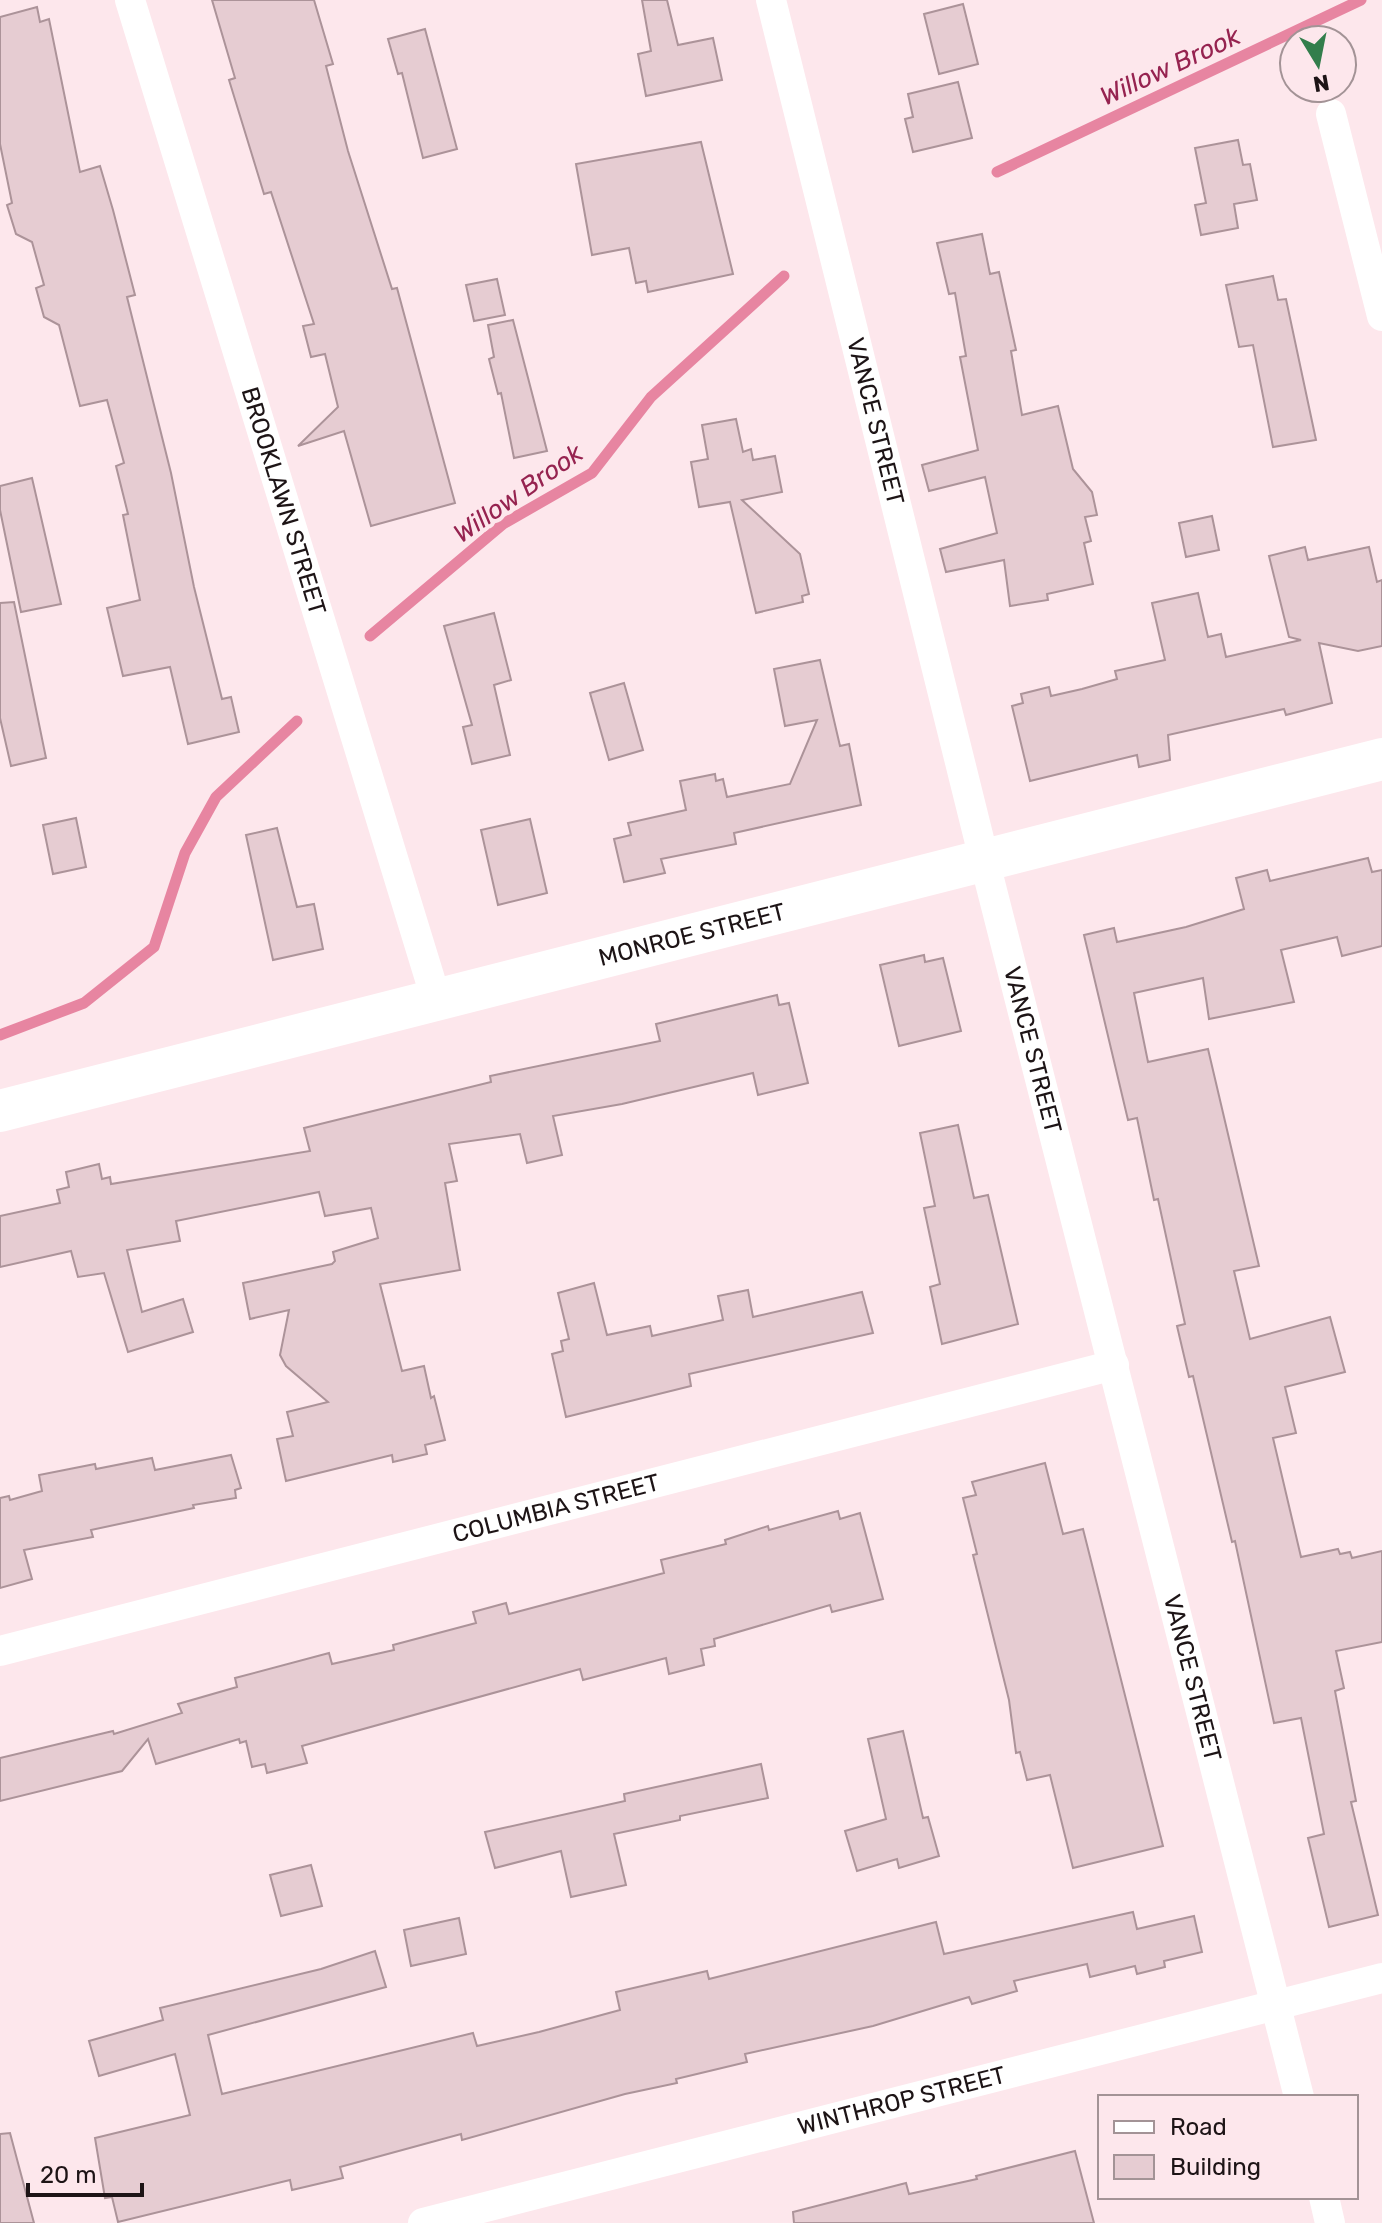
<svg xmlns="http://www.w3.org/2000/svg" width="1382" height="2223" font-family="Rubik,sans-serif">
	<rect width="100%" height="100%" fill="#fde7ec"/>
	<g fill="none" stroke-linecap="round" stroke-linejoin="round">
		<g stroke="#e785a1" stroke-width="11">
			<path d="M997 172 1361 0"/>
			<path d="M370 636 503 524 592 473 651 397 784 276"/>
			<path d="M0 1035 84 1003 154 947 185 853 216 797 297 721"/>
		</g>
	</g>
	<g fill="#e6ccd2" stroke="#ac9399" stroke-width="2">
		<path d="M212 0H314L333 64 326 66 348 151 392 289 397 288 455 503 371 526 344 431 298 446 338 407 325 354 311 357 303 326 314 324 271 192 264 194 229 80 235 78Z"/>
		<path d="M642 0H667L678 45 713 38 722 80 646 96 638 54 651 51Z"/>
		<path d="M963 4 978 64 939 74 924 14Z"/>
		<path d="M37 7 40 22 49 19 80 172 100 166 113 210 135 295 127 297 171 473 194 587 222 699 231 697 239 732 188 744 170 667 123 676 107 608 140 600 123 515 128 514 116 466 124 463 107 400 80 406 59 325 44 317 36 288 44 285 32 242 16 234 7 205 12 203 0 144V17Z"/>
		<path d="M425 29 457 149 423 158 402 73 398 74 388 39Z"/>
		<path d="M958 82 972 138 913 152 905 119 913 117 908 94Z"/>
		<path d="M1238 140 1243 165 1250 164 1257 200 1234 204 1238 228 1201 235 1195 205 1206 203 1195 148Z"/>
		<path d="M701 142 733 274 648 292 646 281 636 283 629 248 592 255 576 164Z"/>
		<path d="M982 234 990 274 999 272 1016 350 1011 351 1022 415 1058 406 1073 469 1092 492 1097 515 1085 517 1091 541 1084 543 1093 584 1047 594 1048 600 1010 606 1004 560 946 572 940 549 997 533 985 477 929 491 922 465 978 450 960 357 966 356 955 293 949 294 937 243Z"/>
		<path d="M1273 276 1278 300 1286 299 1316 440 1273 447 1253 345 1239 347 1226 285Z"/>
		<path d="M497 279 505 315 474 321 466 285Z"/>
		<path d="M513 320 547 451 514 458 501 393 498 394 489 359 494 357 488 325Z"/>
		<path d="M736 419 743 452 751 449 753 460 775 456 782 492 742 500 800 554 809 594 802 596 803 602 756 613 730 502 699 507 691 462 708 459 702 425Z"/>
		<path d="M32 478 61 604 21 612 0 510V486Z"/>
		<path d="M1212 516 1219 550 1186 557 1179 523Z"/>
		<path d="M1305 547 1308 560 1369 547 1377 582 1382 580V646L1358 651 1319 643 1332 703 1286 715 1284 709 1168 735 1170 760 1139 767 1137 755 1030 781 1012 706 1023 703 1021 694 1049 687 1051 696 1082 689 1117 679 1115 671 1165 660 1152 603 1198 593 1208 637 1221 634 1226 657 1301 640 1289 637 1269 556Z"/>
		<path d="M14 602 46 758 11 766 0 718V603Z"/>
		<path d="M494 613 511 680 494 685 510 755 472 764 463 727 472 725 444 626Z"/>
		<path d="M820 660 840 746 849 744 861 805 734 833 736 844 661 859 665 873 624 882 614 839 631 835 628 823 686 810 680 781 715 774 716 781 723 779 727 797 790 784 817 720 785 726 774 669Z"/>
		<path d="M624 683 643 750 609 760 590 693Z"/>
		<path d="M76 818 86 867 53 874 43 825Z"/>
		<path d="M530 819 547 893 498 905 481 830Z"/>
		<path d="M277 828 297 907 314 904 323 949 273 960 246 835Z"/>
		<path d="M1368 858 1372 872 1382 870V946L1342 956 1337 937 1281 950 1294 1002 1209 1019 1203 978 1134 993 1148 1062 1208 1049 1259 1266 1234 1271 1250 1339 1330 1317 1345 1372 1285 1387 1296 1433 1273 1438 1301 1557 1338 1549 1340 1554 1350 1552 1352 1558 1382 1551V1642L1336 1651 1344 1688 1335 1691 1356 1801 1351 1802 1378 1915 1329 1927 1308 1838 1324 1834 1301 1718 1274 1723 1235 1541 1232 1542 1193 1376 1189 1377 1177 1326 1185 1324 1158 1199 1154 1200 1137 1118 1128 1120 1084 935 1114 928 1117 942 1186 927 1244 909 1236 878 1267 870 1270 881Z"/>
		<path d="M924 955 925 962 943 958 961 1031 899 1046 880 965Z"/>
		<path d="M777 995 779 1005 789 1003 808 1083 758 1095 753 1073 622 1104 553 1116 562 1155 527 1163 520 1134 449 1144 457 1181 445 1183 460 1270 380 1284 402 1371 424 1366 431 1398 434 1396 445 1440 425 1445 427 1454 393 1462 392 1455 286 1481 277 1439 293 1436 287 1412 328 1402 286 1366 280 1355 289 1310 250 1319 243 1283 332 1264 335 1261 333 1252 378 1238 371 1208 325 1216 319 1192 176 1221 180 1241 127 1250 142 1312 183 1299 193 1332 128 1352 104 1273 78 1277 71 1251 0 1267V1216L60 1203 57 1190 69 1187 66 1172 99 1164 102 1179 110 1177 111 1184 310 1151 304 1128 491 1082 490 1076 660 1041 656 1024Z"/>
		<path d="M958 1125 974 1198 988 1195 1018 1324 942 1344 930 1287 940 1284 924 1208 935 1206 920 1133Z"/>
		<path d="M594 1283 607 1335 650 1326 652 1336 723 1320 718 1296 748 1290 753 1317 862 1292 873 1333 689 1374 691 1386 566 1417 552 1354 563 1351 561 1341 569 1339 558 1293Z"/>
		<path d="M231 1455 241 1488 235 1490 236 1498 193 1505 194 1508 91 1530 93 1537 24 1550 32 1579 0 1588V1498L9 1496 10 1500 42 1491 39 1475 95 1464 96 1469 152 1458 155 1470Z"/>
		<path d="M1045 1463 1063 1534 1083 1529 1163 1846 1073 1868 1050 1775 1027 1780 1020 1752 1016 1753 1009 1700 973 1555 977 1554 963 1498 976 1495 972 1482Z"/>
		<path d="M838 1511 840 1519 860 1513 883 1599 832 1612 830 1605 714 1639 715 1646 701 1649 704 1665 669 1674 666 1658 583 1680 580 1669 302 1746 307 1763 267 1773 265 1764 252 1767 246 1741 240 1743 239 1739 156 1764 148 1739 122 1771 0 1801V1758L113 1731 114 1734 182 1713 178 1704 237 1687 235 1678 329 1653 332 1664 394 1650 393 1645 476 1623 473 1612 506 1603 509 1614 664 1573 661 1560 726 1544 725 1540 768 1526 769 1530Z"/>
		<path d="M903 1731 923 1818 928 1817 939 1856 899 1868 897 1859 857 1871 845 1831 886 1819 868 1739Z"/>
		<path d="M761 1764 768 1798 680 1816V1820L614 1834 626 1885 571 1897 561 1851 495 1868 485 1832 625 1801 624 1794Z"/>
		<path d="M311 1865 322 1906 281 1916 270 1875Z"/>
		<path d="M1133 1912 1137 1929 1194 1916 1202 1952 1164 1961 1165 1967 1137 1974 1135 1966 1090 1977 1087 1964 1014 1981 1017 1991 972 2004 969 1997 873 2026 745 2054 747 2062 676 2079 677 2083 625 2094 462 2140 461 2134 340 2167 343 2178 292 2190 290 2180 118 2222 112 2197 105 2198 95 2138 190 2115 175 2054 99 2076 89 2041 163 2020 160 2008 321 1969 375 1951 386 1987 208 2035 222 2094 473 2033 477 2046 539 2032 620 2010 616 1992 707 1971 709 1979 936 1922 944 1954Z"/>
		<path d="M459 1918 466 1954 411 1966 404 1930Z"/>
		<path d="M10 2133 34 2223H0V2134Z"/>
		<path d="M1075 2151 1094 2223H794L793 2212 906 2183 909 2194 977 2179 976 2176Z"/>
	</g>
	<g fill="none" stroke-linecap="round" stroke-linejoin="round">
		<g stroke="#fff" stroke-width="30">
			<path id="s1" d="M130 0 437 1002"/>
			<path id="s2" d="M771 0 984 859 1299 2097"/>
			<path d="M1331 114 1382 316"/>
			<path id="s3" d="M0 1651 1114 1365"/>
			<path d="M1324 2197 1330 2223"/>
			<path id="s4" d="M423 2223 1382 1978"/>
		</g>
		<path stroke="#fff" stroke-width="42" id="s5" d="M0 1111 1382 759"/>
	</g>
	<g text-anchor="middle" stroke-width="8" stroke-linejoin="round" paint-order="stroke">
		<g font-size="24" fill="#1d1416" stroke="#fde7ec">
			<text dy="8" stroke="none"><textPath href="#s2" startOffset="434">VANCE STREET</textPath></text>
			<text dy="8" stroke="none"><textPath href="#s1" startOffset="524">BROOKLAWN STREET</textPath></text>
			<text dy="8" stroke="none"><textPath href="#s5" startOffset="714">MONROE STREET</textPath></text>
			<text dy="8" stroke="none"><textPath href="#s2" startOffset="1082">VANCE STREET</textPath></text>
			<text dy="8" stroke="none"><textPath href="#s3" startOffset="574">COLUMBIA STREET</textPath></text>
			<text dy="8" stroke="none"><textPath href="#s2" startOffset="1730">VANCE STREET</textPath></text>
			<text dy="8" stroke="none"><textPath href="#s4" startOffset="494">WINTHROP STREET</textPath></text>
		</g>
		<g font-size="26" font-style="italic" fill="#962350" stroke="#fde7ec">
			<text transform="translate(1170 66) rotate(-25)" y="9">Willow Brook</text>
			<text transform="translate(518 493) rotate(-35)" y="9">Willow Brook</text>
		</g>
	</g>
	<rect x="1098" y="2095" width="260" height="104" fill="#fde7ec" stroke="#a39396" stroke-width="2"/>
	<rect x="1114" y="2121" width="40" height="12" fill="#ffffff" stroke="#a39396" stroke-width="2"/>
	<text x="1170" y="2135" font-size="24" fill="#1d1416">Road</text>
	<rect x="1114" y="2155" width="40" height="24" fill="#e6ccd2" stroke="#a39396" stroke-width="2"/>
	<text x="1170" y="2175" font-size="24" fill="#1d1416">Building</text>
	<g transform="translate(1318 64) rotate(170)"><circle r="38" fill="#fde7ec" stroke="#a39396" stroke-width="2"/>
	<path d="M0-6L14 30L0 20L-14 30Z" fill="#337e4c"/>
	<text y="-12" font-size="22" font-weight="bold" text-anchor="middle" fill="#1d1416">N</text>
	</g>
	<path d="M28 2183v12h114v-12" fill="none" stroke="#1d1416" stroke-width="4"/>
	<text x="40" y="2183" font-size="24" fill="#1d1416" stroke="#fde7ec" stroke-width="6" paint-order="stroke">20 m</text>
</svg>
